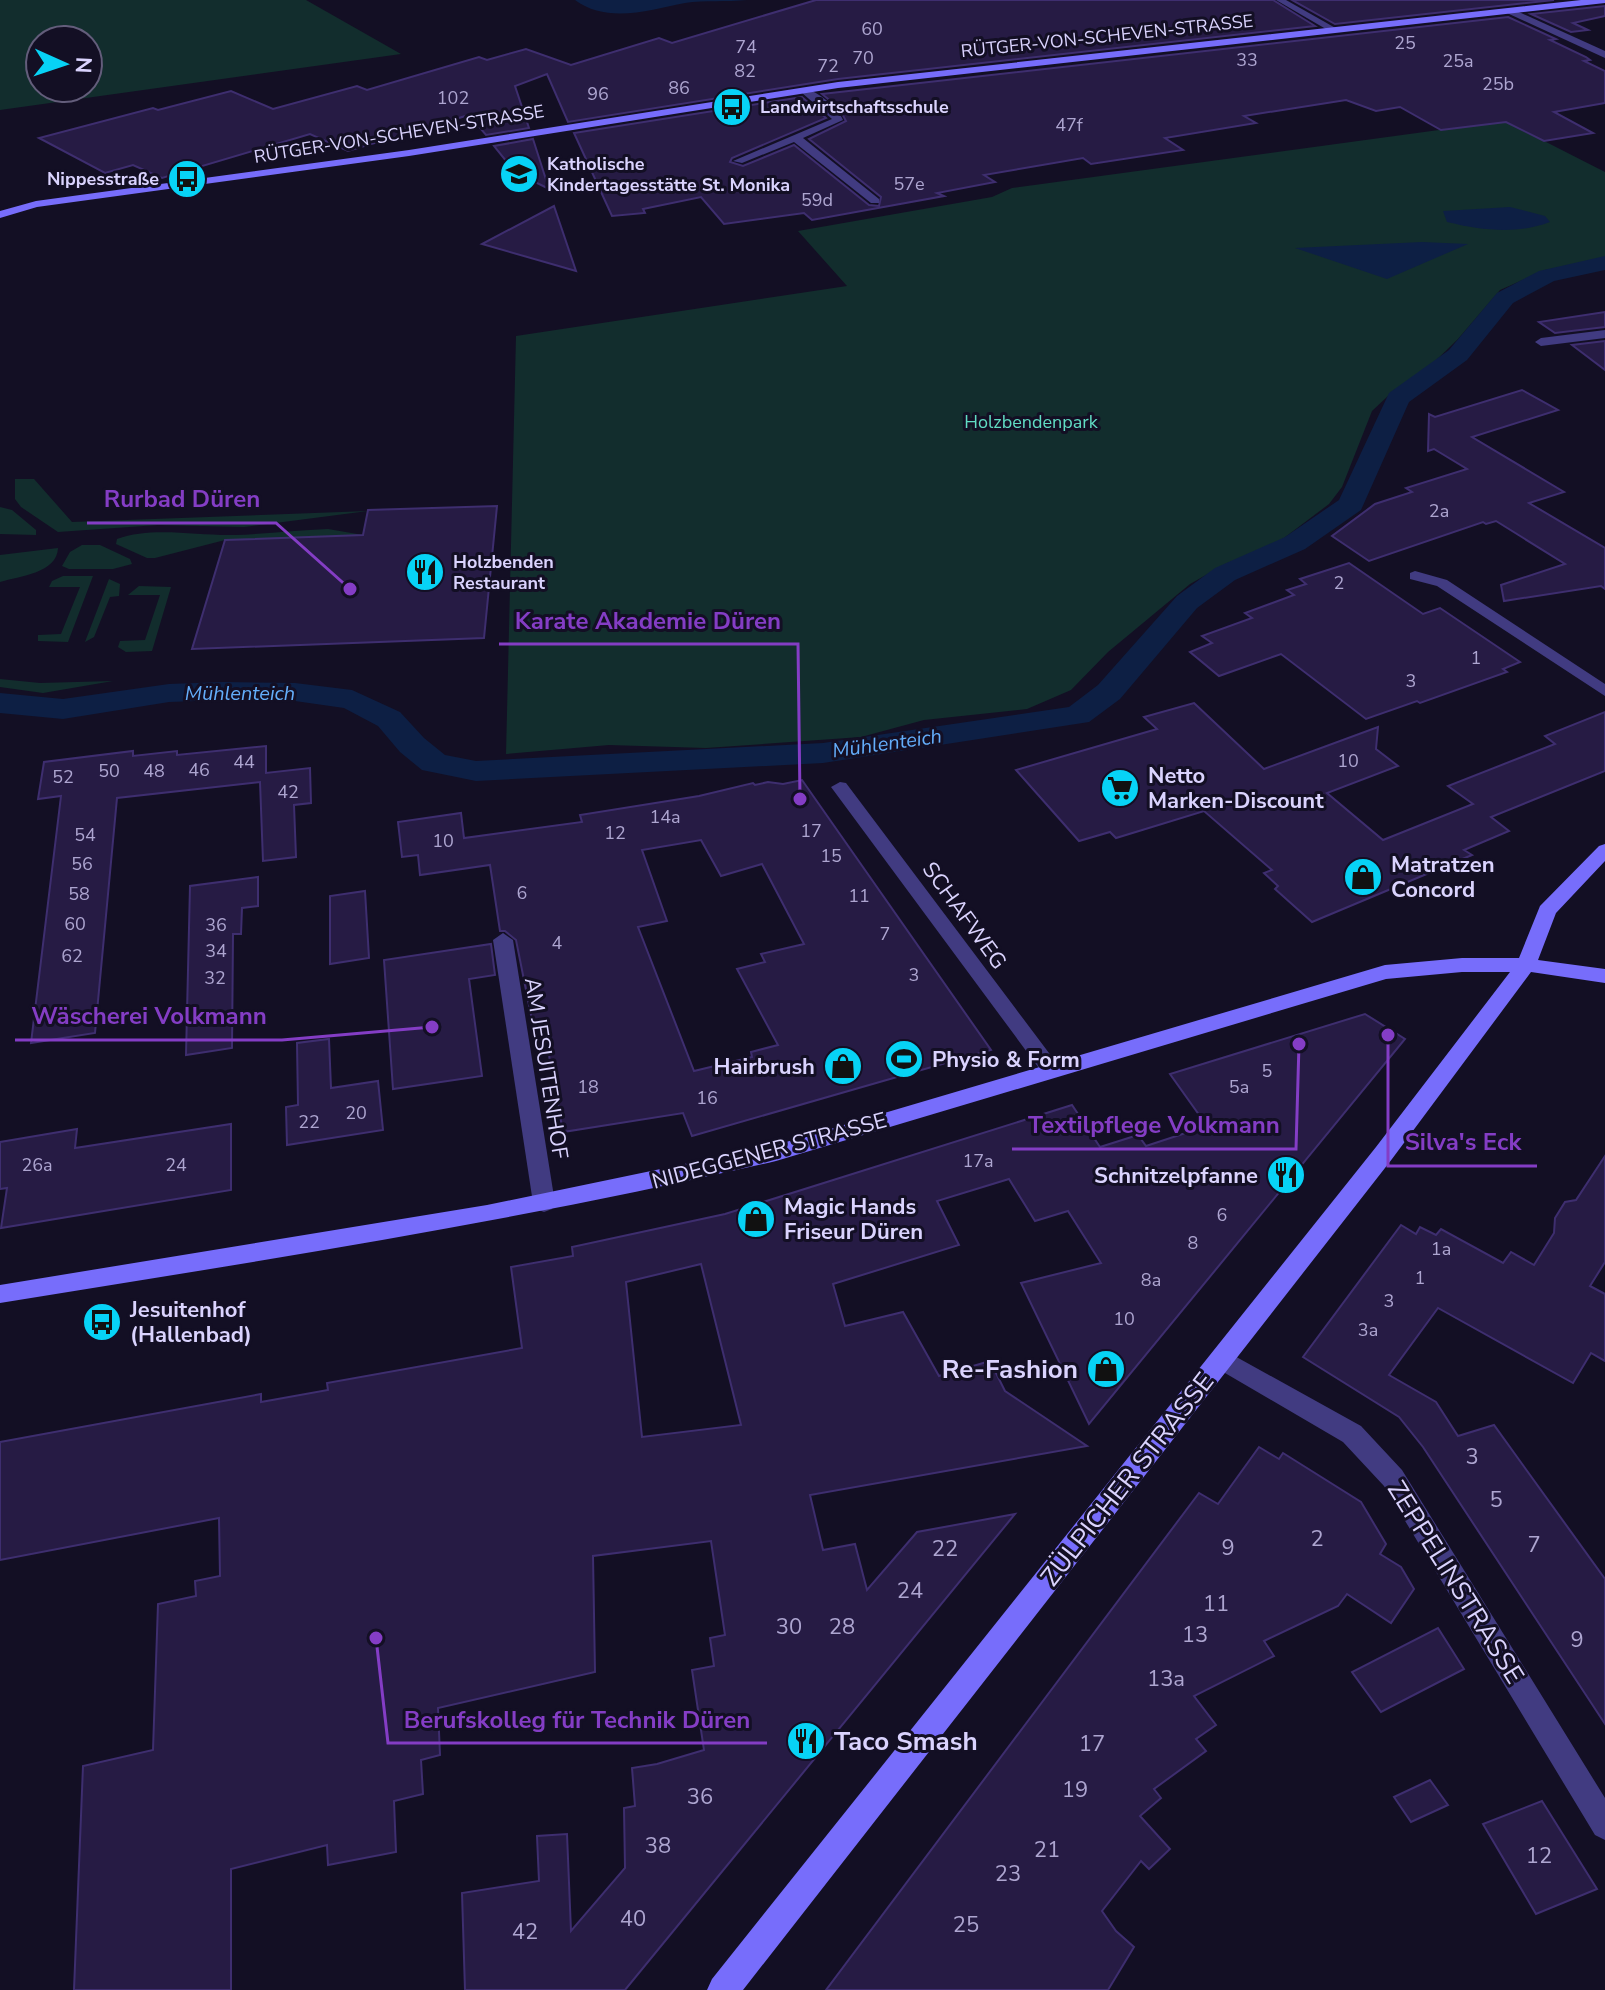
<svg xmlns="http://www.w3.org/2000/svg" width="1605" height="1990" font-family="'Nunito Sans',sans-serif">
	<rect width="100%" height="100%" fill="#130f24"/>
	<g fill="#122d2d" fill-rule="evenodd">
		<path d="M0 0H306L401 54 0 110ZM40 40H88V88H40Z"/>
		<path d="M1505 121 1605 172V259L1545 270 1500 290 1458 339 1425 371 1389 395 1372 411 1342 487 1329 504 1276 544 1255 554 1227 563 1190 584 1108 652 1071 690 1027 709 924 720 861 737 706 748 609 745 506 754 516 336 847 286 798 231 992 197 1012 188Z"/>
		<path d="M15 479H34L72 522 368 511 244 527 158 525 58 532 21 507 15 499Z"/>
		<path d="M0 507 12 510 36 530V535L0 534Z"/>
		<path d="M328 529 363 535 225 540 155 558H147L116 544 117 539C152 526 197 536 234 535 266 534 297 530 328 529Z"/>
		<path d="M82 545H100L130 559 132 564 113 569H69L62 566 70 552Z"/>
		<path d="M58 548C57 573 20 576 0 582V555Z"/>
		<path d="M63 576H93L68 642 38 641V635L61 634 80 587H49L52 581Z"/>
		<path d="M109 579 120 584 119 596 110 597 94 637 85 642Z"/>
		<path d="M139 586 171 587 152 651 126 652 118 647 120 641 145 640 160 595H128Z"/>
		<path d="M0 679 40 683 113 681 43 693 0 687Z"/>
	</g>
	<g fill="#0d1f44">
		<path d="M575 0H747C727 2 705 0 685 3 650 10 607 24 575 0Z"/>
		<path d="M1510 207 1545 216 1550 222C1516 235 1481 230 1447 222L1443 211Z"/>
		<path d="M1422 242 1468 244 1387 279 1295 248Z"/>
	</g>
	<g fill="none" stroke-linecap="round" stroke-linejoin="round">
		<path fill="#0d1f44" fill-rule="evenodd" d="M1605 256V270L1554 281 1513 303 1467 360 1409 402 1361 510 1305 549 1235 580 1197 608 1120 699 1089 722 823 763 476 781 422 770 400 752 378 726 344 708 295 701 223 700 169 702 63 719 0 713V693L63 699 169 684 223 682 295 683 352 690 400 712 424 738 445 755 476 761 823 743 1069 707 1098 685 1177 596 1215 568 1285 537 1339 500 1389 393 1449 350 1497 293 1539 271Z"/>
	</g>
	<g fill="#261b44" stroke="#3e2e6f" stroke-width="2" fill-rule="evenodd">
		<path d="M816 0H1273L1315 26 838 79 568 122 547 74 515 86 529 128 486 135 469 115 348 151 310 134 162 178 133 165 105 173 39 138 153 108 158 110 231 91 273 109 357 86 367 90 479 57 487 60 526 49 571 65 659 38 672 43Z"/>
		<path d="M1292 0H1554L1335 24Z"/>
		<path d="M1605 6V16L1573 23 1588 30 1571 32 1531 14Z"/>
		<path d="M1508 17 1556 39 1550 40 1586 57 1590 60 1584 61 1605 71V103L1554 112 1593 133 1544 141 1506 122 1441 130 1400 107 1376 111 1346 100 1244 116 1256 123 1165 138 1183 150 1091 164 1083 158 984 175 995 182 937 193 944 196 812 220 804 213 724 224 701 197 643 209 645 213 612 216 574 133 802 97 826 118 732 158 730 162 743 166 794 145 869 205 879 206 881 197 809 139 846 121 839 108 822 94Z"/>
		<path d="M533 139 549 189 515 172 494 146Z"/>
		<path d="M554 206 576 271 482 244Z"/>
		<path d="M1605 312V327L1555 333 1539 322Z"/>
		<path d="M1605 341V370L1572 345Z"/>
		<path d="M1522 390 1558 410 1472 437 1564 492 1529 503 1605 548V589L1601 586 1504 601 1501 585 1565 564 1496 521 1486 524 1483 522 1369 561 1332 536 1375 504 1412 492 1406 488 1467 469 1434 449 1428 451 1429 414 1435 417Z"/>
		<path d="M497 506 484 638 192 649 225 540 363 535 368 510Z"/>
		<path d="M1349 563 1423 614 1440 608 1520 662 1503 669 1507 672 1420 703 1417 701 1366 719 1281 654 1219 676 1190 652 1212 643 1202 636 1252 618 1245 613 1294 595 1287 590 1306 584 1300 579Z"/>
		<path d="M1194 703 1264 769 1378 727 1376 749 1398 766 1327 793 1383 840 1473 804 1448 786 1555 744 1545 736 1605 712V771L1491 817 1509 831 1464 850 1472 855 1312 922 1275 889 1278 886 1264 873 1272 870 1204 811 1116 838 1110 832 1079 841 1016 770 1157 729 1144 717Z"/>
		<path d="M266 746V773L310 768 311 803 294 805 296 857 263 861 260 782 117 798 95 1033 31 1043 61 796 38 799 44 762 133 751V756L177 751V755Z"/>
		<path d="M802 780 991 1050 692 1136 683 1113 563 1132 544 1028 534 1030 516 940 505 931H500L490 865 420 875 418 855 402 857 398 822 461 813 464 838 582 822 580 815 699 796 753 783 755 785 768 782 783 784ZM701 840 721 876 762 864 804 944 761 954 765 962 737 969 778 1045 751 1052 752 1057 694 1071 638 927 667 921 642 850Z"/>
		<path d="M258 877V906L242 908 241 934H233L232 1048 186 1055 190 886Z"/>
		<path d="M365 891 369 958 330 964V896Z"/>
		<path d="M491 944 495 975 469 979 482 1076 393 1089 384 960Z"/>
		<path d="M1365 1014 1405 1039 1089 1424 1021 1283 1101 1263 1068 1211 1035 1221 1009 1179 937 1201 959 1245 833 1284 845 1326 903 1312 939 1376 990 1361 1005 1391 1087 1446 810 1495 823 1550 855 1544 867 1590 917 1532 1015 1514 625 1990H465L462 1893 539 1881 537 1836 567 1834 571 1931 625 1868 624 1808 635 1806 632 1768 657 1764 704 1750 692 1670 714 1666 710 1638 725 1635 711 1541 593 1556 595 1672 438 1708 440 1755 421 1760 423 1794 394 1801 396 1852 328 1865 327 1845 231 1869V1990H74L83 1766 153 1750 158 1604 196 1596 195 1581 220 1576 219 1518 0 1560V1442L261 1394V1402L328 1390 327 1383 522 1348 511 1267 573 1256 572 1247 725 1214 1072 1105 1100 1147 1138 1135 1146 1146 1207 1126 1170 1074ZM701 1264 741 1425 642 1437 626 1282Z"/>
		<path d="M329 1039 331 1088 378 1081 383 1130 287 1145 286 1107 298 1105 297 1043Z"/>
		<path d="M231 1124V1190L1 1228 7 1188 0 1189V1142L77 1129 75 1148Z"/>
		<path d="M1605 1156V1262L1590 1286 1605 1294V1361L1591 1353 1573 1383 1438 1308 1389 1375 1436 1402 1458 1436 1494 1425 1605 1579V1724L1423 1447 1399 1417 1303 1357 1401 1225 1416 1234 1420 1227 1436 1235 1441 1229 1503 1263 1511 1252 1534 1265 1554 1233 1555 1218 1565 1202 1576 1200Z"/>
		<path d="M1259 1447 1279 1459 1283 1453 1361 1502 1386 1544 1380 1554 1401 1567 1414 1589 1391 1623 1347 1594 1338 1606 1264 1641 1274 1656 1194 1696 1216 1725 1196 1739 1206 1751 1154 1789 1161 1798 1140 1816 1170 1849 1149 1869 1141 1861 1102 1911 1116 1931 1134 1947 1108 1990H826L1199 1493 1218 1504Z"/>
		<path d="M1438 1628 1464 1669 1381 1712 1352 1672Z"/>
		<path d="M1430 1780 1448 1805 1411 1822 1394 1797Z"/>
		<path d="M1542 1801 1597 1889 1536 1914 1483 1824Z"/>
	</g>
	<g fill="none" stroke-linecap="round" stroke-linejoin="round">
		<g fill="#413b81" fill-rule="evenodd">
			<path d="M1276 0H1286L1339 30 1331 32Z"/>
			<path d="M1510 8 1605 51V58L1507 13Z"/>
			<path d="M801 88C814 88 838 107 843 120L803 138 879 199V203H871L794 142 742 163 733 161 832 119 801 92Z"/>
			<path d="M1605 330V338L1541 346 1535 342 1541 338Z"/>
			<path d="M1415 571 1447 580 1605 684V696L1437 586 1410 579V573Z"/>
			<path d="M840 782 846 783 1058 1065 1061 1070 1058 1075H1044L834 791 831 787Z"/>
			<path d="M503 933 513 940 555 1203 552 1209 544 1212 536 1209 533 1203 493 940Z"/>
			<path d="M1222 1349 1361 1426 1402 1470 1605 1798V1840L1595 1835 1384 1486 1343 1442 1213 1366 1210 1359 1213 1352Z"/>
		</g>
		<g fill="#776dfb" fill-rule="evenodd">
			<path d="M1581 0H1605V3L838 88 409 156 37 207 0 218V211L36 201 409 150 838 82Z"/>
			<path d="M1605 844V861L1556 913 1538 960 1605 969V983L1531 972 1392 1159 743 1990H707L712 1979 1376 1147 1510 972H1462L1386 979 776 1161C519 1221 260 1261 0 1303V1285L487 1205 776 1145 1385 965 1462 958H1519L1540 906 1599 846Z"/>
		</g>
	</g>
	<defs>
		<g id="bus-disc" transform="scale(2)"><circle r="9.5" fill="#07d3f6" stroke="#130f24"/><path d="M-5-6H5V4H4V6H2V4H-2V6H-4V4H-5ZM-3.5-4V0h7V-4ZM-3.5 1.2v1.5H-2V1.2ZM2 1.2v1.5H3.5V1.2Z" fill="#111"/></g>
		<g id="school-disc" transform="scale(2)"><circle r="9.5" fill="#07d3f6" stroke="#130f24"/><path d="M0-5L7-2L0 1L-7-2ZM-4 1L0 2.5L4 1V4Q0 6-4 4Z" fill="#111"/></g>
		<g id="restaurant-disc" transform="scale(2)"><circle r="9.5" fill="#07d3f6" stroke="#130f24"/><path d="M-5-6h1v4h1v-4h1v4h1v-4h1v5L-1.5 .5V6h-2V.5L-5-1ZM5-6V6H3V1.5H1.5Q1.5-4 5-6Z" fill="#111"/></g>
		<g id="supermarket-disc" transform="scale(2)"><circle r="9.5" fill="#07d3f6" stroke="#130f24"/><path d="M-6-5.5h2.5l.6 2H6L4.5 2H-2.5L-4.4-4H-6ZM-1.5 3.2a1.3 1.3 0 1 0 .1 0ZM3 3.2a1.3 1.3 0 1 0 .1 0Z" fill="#111"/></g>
		<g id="shop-disc" transform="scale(2)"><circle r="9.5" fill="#07d3f6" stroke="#130f24"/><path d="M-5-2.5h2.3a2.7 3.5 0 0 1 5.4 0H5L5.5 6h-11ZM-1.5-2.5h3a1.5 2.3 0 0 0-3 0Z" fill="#111"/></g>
		<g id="stadium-disc" transform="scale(2)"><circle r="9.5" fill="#07d3f6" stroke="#130f24"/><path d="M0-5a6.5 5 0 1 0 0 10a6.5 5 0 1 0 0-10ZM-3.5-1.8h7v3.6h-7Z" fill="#111"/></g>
	</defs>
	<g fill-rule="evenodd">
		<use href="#bus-disc" x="732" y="107"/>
		<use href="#school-disc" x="519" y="174"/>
		<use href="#bus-disc" x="187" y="179"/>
		<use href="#restaurant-disc" x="425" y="572"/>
		<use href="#supermarket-disc" x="1120" y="788"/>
		<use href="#shop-disc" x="1363" y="877"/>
		<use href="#stadium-disc" x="904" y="1059"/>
		<use href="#shop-disc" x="843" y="1066"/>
		<use href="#restaurant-disc" x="1286" y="1175"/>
		<use href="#shop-disc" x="756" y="1219"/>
		<use href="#bus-disc" x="102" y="1322"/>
		<use href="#shop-disc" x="1106" y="1369"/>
		<use href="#restaurant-disc" x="806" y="1741"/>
	</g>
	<g text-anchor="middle" stroke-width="6" stroke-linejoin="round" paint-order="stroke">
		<g font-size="18" fill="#ada5d0">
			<text x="872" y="35">60</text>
			<text x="1405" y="49">25</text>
			<text x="746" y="53">74</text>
			<text x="863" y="64">70</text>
			<text x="1247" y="66">33</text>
			<text x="1458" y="67">25a</text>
			<text x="828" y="72">72</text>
			<text x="745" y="77">82</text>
			<text x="1498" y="90">25b</text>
			<text x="679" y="94">86</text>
			<text x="598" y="100">96</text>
			<text x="453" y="104">102</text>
			<text x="1069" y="131">47f</text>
			<text x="909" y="190">57e</text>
			<text x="817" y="206">59d</text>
			<text x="1439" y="517">2a</text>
			<text x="1339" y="589">2</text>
			<text x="1476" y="664">1</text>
			<text x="1411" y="687">3</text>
			<text x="1348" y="767">10</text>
			<text x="244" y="768">44</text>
			<text x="199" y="776">46</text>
			<text x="109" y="777">50</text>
			<text x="154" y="777">48</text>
			<text x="63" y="783">52</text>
			<text x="288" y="798">42</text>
			<text x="665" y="823">14a</text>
			<text x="811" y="837">17</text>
			<text x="615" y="839">12</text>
			<text x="85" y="841">54</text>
			<text x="443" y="847">10</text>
			<text x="831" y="862">15</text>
			<text x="82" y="870">56</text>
			<text x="522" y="899">6</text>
			<text x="79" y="900">58</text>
			<text x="859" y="902">11</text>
			<text x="75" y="930">60</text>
			<text x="216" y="931">36</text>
			<text x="885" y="940">7</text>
			<text x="557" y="949">4</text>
			<text x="216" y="957">34</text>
			<text x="72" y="962">62</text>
			<text x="914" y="981">3</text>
			<text x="215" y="984">32</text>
			<text x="1267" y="1077">5</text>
			<text x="588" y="1093">18</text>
			<text x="1239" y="1093">5a</text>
			<text x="707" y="1104">16</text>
			<text x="356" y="1119">20</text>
			<text x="309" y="1128">22</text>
			<text x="978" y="1167">17a</text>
			<text x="37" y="1171">26a</text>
			<text x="176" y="1171">24</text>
			<text x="1222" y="1221">6</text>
			<text x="1193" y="1249">8</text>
			<text x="1441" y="1255">1a</text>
			<text x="1420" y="1284">1</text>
			<text x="1151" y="1286">8a</text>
			<text x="1389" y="1307">3</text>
			<text x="1124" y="1325">10</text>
			<text x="1368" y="1336">3a</text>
		</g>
		<g font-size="18" fill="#dad3fe" stroke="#130f24">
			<text transform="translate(1107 36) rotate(-6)" y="6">RÜTGER-VON-SCHEVEN-STRASSE</text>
			<text transform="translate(399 134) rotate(-9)" y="6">RÜTGER-VON-SCHEVEN-STRASSE</text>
		</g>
		<g font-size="18" font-weight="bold" fill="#dad3fe" stroke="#130f24" text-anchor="start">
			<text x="760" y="113">Landwirtschaftsschule</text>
			<text x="547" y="170">Katholische<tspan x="547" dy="21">Kindertagesstätte St. Monika</tspan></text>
			<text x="159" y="185" text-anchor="end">Nippesstraße</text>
			<text x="453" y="568">Holzbenden<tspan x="453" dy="21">Restaurant</tspan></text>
		</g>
		<g font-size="18" fill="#61dcc3" stroke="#130f24">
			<text x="1031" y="428">Holzbendenpark</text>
		</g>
		<g font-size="20" font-style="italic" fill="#64aefb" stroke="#130f24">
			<text x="240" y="700">Mühlenteich</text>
			<text transform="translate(887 743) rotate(-8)" y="7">Mühlenteich</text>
		</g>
		<g font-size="22" font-weight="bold" fill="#dad3fe" stroke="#130f24" text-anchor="start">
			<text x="1148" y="783">Netto<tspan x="1148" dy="25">Marken-Discount</tspan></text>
			<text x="1391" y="872">Matratzen<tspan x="1391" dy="25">Concord</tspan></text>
			<text x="932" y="1067">Physio &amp; Form</text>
			<text x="815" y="1074" text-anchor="end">Hairbrush</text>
			<text x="1258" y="1183" text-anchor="end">Schnitzelpfanne</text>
			<text x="784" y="1214">Magic Hands<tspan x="784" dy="25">Friseur Düren</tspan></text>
			<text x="130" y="1317">Jesuitenhof<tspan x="130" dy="25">(Hallenbad)</tspan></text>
		</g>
		<g font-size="22" fill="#dad3fe" stroke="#130f24">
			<text transform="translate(965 915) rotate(54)" y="8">SCHAFWEG</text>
			<text transform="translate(547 1068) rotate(81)" y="8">AM JESUITENHOF</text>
			<text transform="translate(769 1150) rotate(-15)" y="8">NIDEGGENER STRASSE</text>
		</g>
		<g font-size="22" fill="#ada5d0">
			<text x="1472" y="1464">3</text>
			<text x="1496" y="1507">5</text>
			<text x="1317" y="1546">2</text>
			<text x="1534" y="1552">7</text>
			<text x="1228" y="1555">9</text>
			<text x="945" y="1556">22</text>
			<text x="910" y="1598">24</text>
			<text x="1216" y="1611">11</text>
			<text x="789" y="1634">30</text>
			<text x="842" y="1634">28</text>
			<text x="1195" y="1642">13</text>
			<text x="1577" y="1647">9</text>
			<text x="1166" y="1686">13a</text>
			<text x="1092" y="1751">17</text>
			<text x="1075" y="1797">19</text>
			<text x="700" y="1804">36</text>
			<text x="658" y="1853">38</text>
			<text x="1047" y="1857">21</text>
			<text x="1539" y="1863">12</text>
			<text x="1008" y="1881">23</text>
			<text x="633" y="1926">40</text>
			<text x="966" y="1932">25</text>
			<text x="525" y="1939">42</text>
		</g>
		<g font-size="26" font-weight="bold" fill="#dad3fe" stroke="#130f24" text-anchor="end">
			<text x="1078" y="1378">Re-Fashion</text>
			<text x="834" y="1750" text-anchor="start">Taco Smash</text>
		</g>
		<g font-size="26" fill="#dad3fe" stroke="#130f24">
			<text transform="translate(1127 1479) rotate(-52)" y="9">ZÜLPICHER STRASSE</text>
			<text transform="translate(1456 1582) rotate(58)" y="9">ZEPPELINSTRASSE</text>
		</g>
	</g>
	<path fill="none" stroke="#843dc5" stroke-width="3" d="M350 589L276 523H87M800 799L798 644H499M432 1027L282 1040H15M1299 1044L1296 1149H1012M1388 1035L1388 1166H1537M376 1638L388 1743H767"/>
	<g fill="#843dc5" stroke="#130f24" stroke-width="3">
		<circle cx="350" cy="589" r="8"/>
		<circle cx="800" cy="799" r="8"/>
		<circle cx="432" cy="1027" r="8"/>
		<circle cx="1299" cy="1044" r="8"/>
		<circle cx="1388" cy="1035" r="8"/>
		<circle cx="376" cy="1638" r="8"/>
	</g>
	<g font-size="24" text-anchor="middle" font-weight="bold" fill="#843dc5" stroke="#130f24" stroke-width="6" stroke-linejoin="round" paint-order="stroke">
		<text x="182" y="507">Rurbad Düren</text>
		<text x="648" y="629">Karate Akademie Düren</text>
		<text x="149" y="1024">Wäscherei Volkmann</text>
		<text x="1154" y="1133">Textilpflege Volkmann</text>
		<text x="1463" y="1150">Silva's Eck</text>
		<text x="577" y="1728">Berufskolleg für Technik Düren</text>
	</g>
	<g transform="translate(64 64) rotate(93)"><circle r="38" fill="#130f24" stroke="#635d7b" stroke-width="2"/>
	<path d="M0-6L14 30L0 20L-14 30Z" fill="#07d3f6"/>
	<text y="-12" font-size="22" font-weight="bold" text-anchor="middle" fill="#dad3fe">N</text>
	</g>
</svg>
